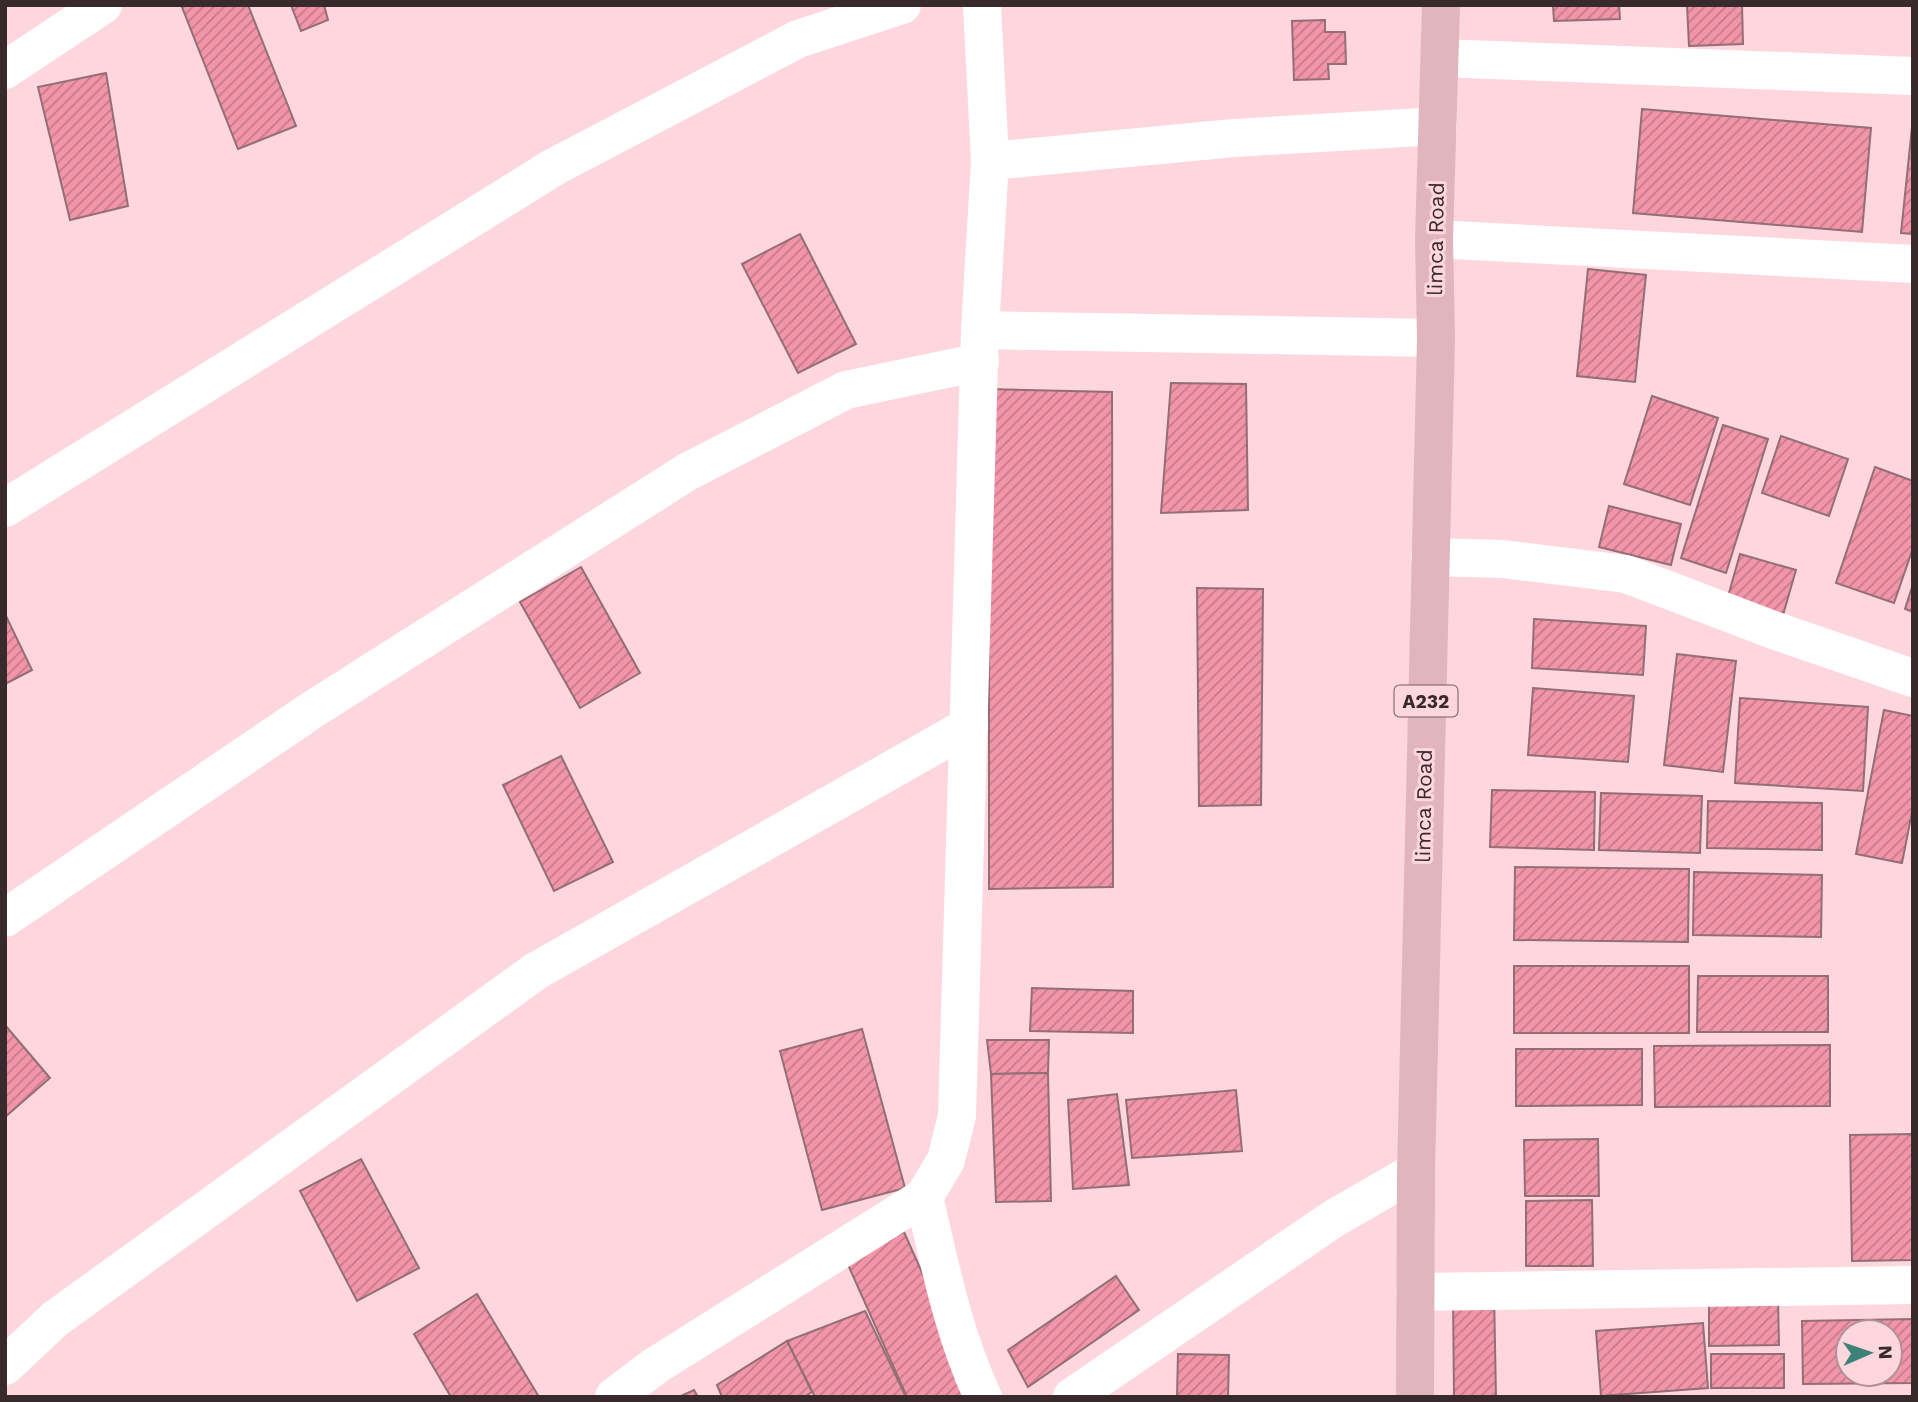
<svg xmlns="http://www.w3.org/2000/svg" width="1918" height="1402" font-family="'Work Sans',sans-serif">
	<defs>
		<pattern id="building-hatch" width="6" height="6" patternUnits="userSpaceOnUse" patternTransform="scale(1.75)"><rect width="6" height="6" fill="#f395a9"/><path d="M-1 1l2-2M0 6l6-6M5 7l2-2" fill="none" stroke="#c67a8a"/></pattern>
	</defs>
	<rect width="100%" height="100%" fill="#fed6dd"/>
	<g fill="url(#building-hatch)" stroke="#926f75" stroke-width="2" fill-rule="evenodd">
		<path d="M188 5H248L296 126 238 149 182 7Z"/>
		<path d="M291 5H324L328 20 301 31Z"/>
		<path d="M1553 5H1619L1620 19 1554 21Z"/>
		<path d="M1687 5H1742L1743 44 1689 46Z"/>
		<path d="M1325 20V32H1345L1346 64H1328L1329 79 1294 80 1292 21Z"/>
		<path d="M106 73 128 206 70 220 38 87Z"/>
		<path d="M1642 109 1871 128 1862 232 1633 213Z"/>
		<path d="M1912 127H1913V234L1901 233Z"/>
		<path d="M800 234 856 344 798 373 742 264Z"/>
		<path d="M1588 269 1646 275 1635 382 1577 376Z"/>
		<path d="M1171 383 1246 384 1248 510 1161 513Z"/>
		<path d="M989 389 1112 392 1113 887 989 889Z"/>
		<path d="M1652 396 1718 418 1690 505 1624 484Z"/>
		<path d="M1723 425 1768 439 1726 573 1681 558Z"/>
		<path d="M1781 436 1848 459 1829 516 1762 493Z"/>
		<path d="M1875 467 1913 481V548L1894 603 1836 583Z"/>
		<path d="M1609 506 1681 524 1671 565 1599 547Z"/>
		<path d="M1740 554 1796 570 1783 615 1727 600Z"/>
		<path d="M581 567 640 673 580 708 520 602Z"/>
		<path d="M1913 584V612L1905 609Z"/>
		<path d="M1197 588 1263 589 1261 805 1199 806Z"/>
		<path d="M5 614 32 670 5 684Z"/>
		<path d="M1534 619 1646 626 1643 675 1532 668Z"/>
		<path d="M1677 654 1736 661 1723 772 1664 765Z"/>
		<path d="M1533 688 1634 696 1628 762 1528 755Z"/>
		<path d="M1740 698 1868 707 1863 791 1735 783Z"/>
		<path d="M1884 710 1913 716V807L1902 863 1856 854Z"/>
		<path d="M561 756 613 862 554 891 503 785Z"/>
		<path d="M1492 790 1595 792 1594 850 1490 847Z"/>
		<path d="M1601 793 1702 796 1700 853 1599 850Z"/>
		<path d="M1708 801 1822 803V850L1707 848Z"/>
		<path d="M1515 867 1689 869 1688 942 1514 940Z"/>
		<path d="M1694 872 1822 875 1821 937 1693 935Z"/>
		<rect x="1514" y="966" width="175" height="67"/>
		<path d="M1698 976H1828V1032H1697Z"/>
		<path d="M1032 988 1133 991V1033L1030 1031Z"/>
		<path d="M5 1025 50 1078 5 1117Z"/>
		<path d="M862 1029 905 1188 822 1210 780 1051Z"/>
		<path d="M987 1040H1049L1048 1073 991 1074Z"/>
		<path d="M1830 1045V1106L1655 1107 1654 1046Z"/>
		<path d="M1516 1049H1642V1105L1516 1106Z"/>
		<path d="M1048 1073 1051 1201 996 1202 991 1074Z"/>
		<path d="M1236 1090 1242 1151 1132 1158 1126 1100Z"/>
		<path d="M1117 1094 1129 1185 1073 1189 1068 1100Z"/>
		<path d="M1913 1134V1260L1852 1261 1850 1135Z"/>
		<path d="M1598 1139 1599 1196H1525L1524 1140Z"/>
		<path d="M361 1159 419 1268 357 1301 300 1191Z"/>
		<path d="M1592 1200 1593 1266H1526V1201Z"/>
		<path d="M904 1232 975 1392 965 1397H907L845 1258Z"/>
		<path d="M1116 1276 1139 1310 1028 1387 1008 1350Z"/>
		<path d="M1494 1292 1496 1397H1454L1453 1293Z"/>
		<path d="M477 1294 539 1397H451L414 1334Z"/>
		<path d="M1709 1300H1778L1779 1345 1709 1346Z"/>
		<path d="M865 1311 906 1397H815L787 1341Z"/>
		<path d="M1913 1319V1383L1803 1384 1802 1321ZM1848 1332H1890V1374H1848Z"/>
		<path d="M1703 1323 1708 1388 1601 1396 1596 1331Z"/>
		<path d="M787 1341 812 1392 804 1397H722L717 1385Z"/>
		<path d="M1178 1354 1229 1355 1228 1397H1177Z"/>
		<rect x="1711" y="1354" width="73" height="34"/>
		<path d="M694 1390 698 1397H679Z"/>
	</g>
	<g fill="none" stroke-linecap="round" stroke-linejoin="round">
		<g stroke="#fff" stroke-width="38">
			<path d="M1440 58 1913 76"/>
			<path d="M5 70 103 5"/>
			<path d="M990 161 1234 138 1438 126"/>
			<path d="M1434 239 1913 264"/>
			<path d="M980 330 1436 338"/>
			<path d="M5 508 554 167 798 39 902 5"/>
			<path d="M1430 557 1502 559 1626 574 1776 631 1913 678"/>
			<path d="M5 918 315 708 687 472 846 390 980 362"/>
			<path d="M924 1197C940 1265 953 1333 983 1397"/>
			<path d="M1415 1292 1913 1285"/>
			<path d="M5 1366 55 1319 536 971 969 726"/>
			<path d="M614 1397 655 1366 924 1197 946 1160 957 1116 980 330 990 161 982 5"/>
			<path d="M1072 1397 1333 1219 1416 1171"/>
		</g>
		<path stroke="#e0b5be" stroke-width="38" d="M1415 1397 1416 1171 1436 338 1434 239 1441 5"/>
	</g>
	<g text-anchor="middle" stroke-width="6" stroke-linejoin="round" paint-order="stroke">
		<rect fill="#fed6dd" stroke="#735d61" stroke-width="2" x="1394.5" y="685.5" width="63" height="31" rx="5"/>
		<g font-size="19" font-weight="bold" fill="#38292c">
			<text x="1426" y="708">A232</text>
		</g>
		<g font-size="21" fill="#38292c" stroke="#fed6dd">
			<text transform="translate(1436 239) rotate(-89)" y="7">limca Road</text>
			<text transform="translate(1424 806) rotate(-89)" y="7">limca Road</text>
		</g>
	</g>
	<rect width="1918" height="1402" fill="none" stroke="#38292c" stroke-width="14"/>
	<g transform="translate(1869 1353) rotate(88)"><circle r="33" fill="#fed6dd" stroke="#af9196" stroke-width="2"/>
	<path d="M0-5L12 26L0 18L-12 26Z" fill="#3c8279"/>
	<text y="-10" font-size="19" font-weight="bold" text-anchor="middle" fill="#38292c">N</text>
	</g>
</svg>
